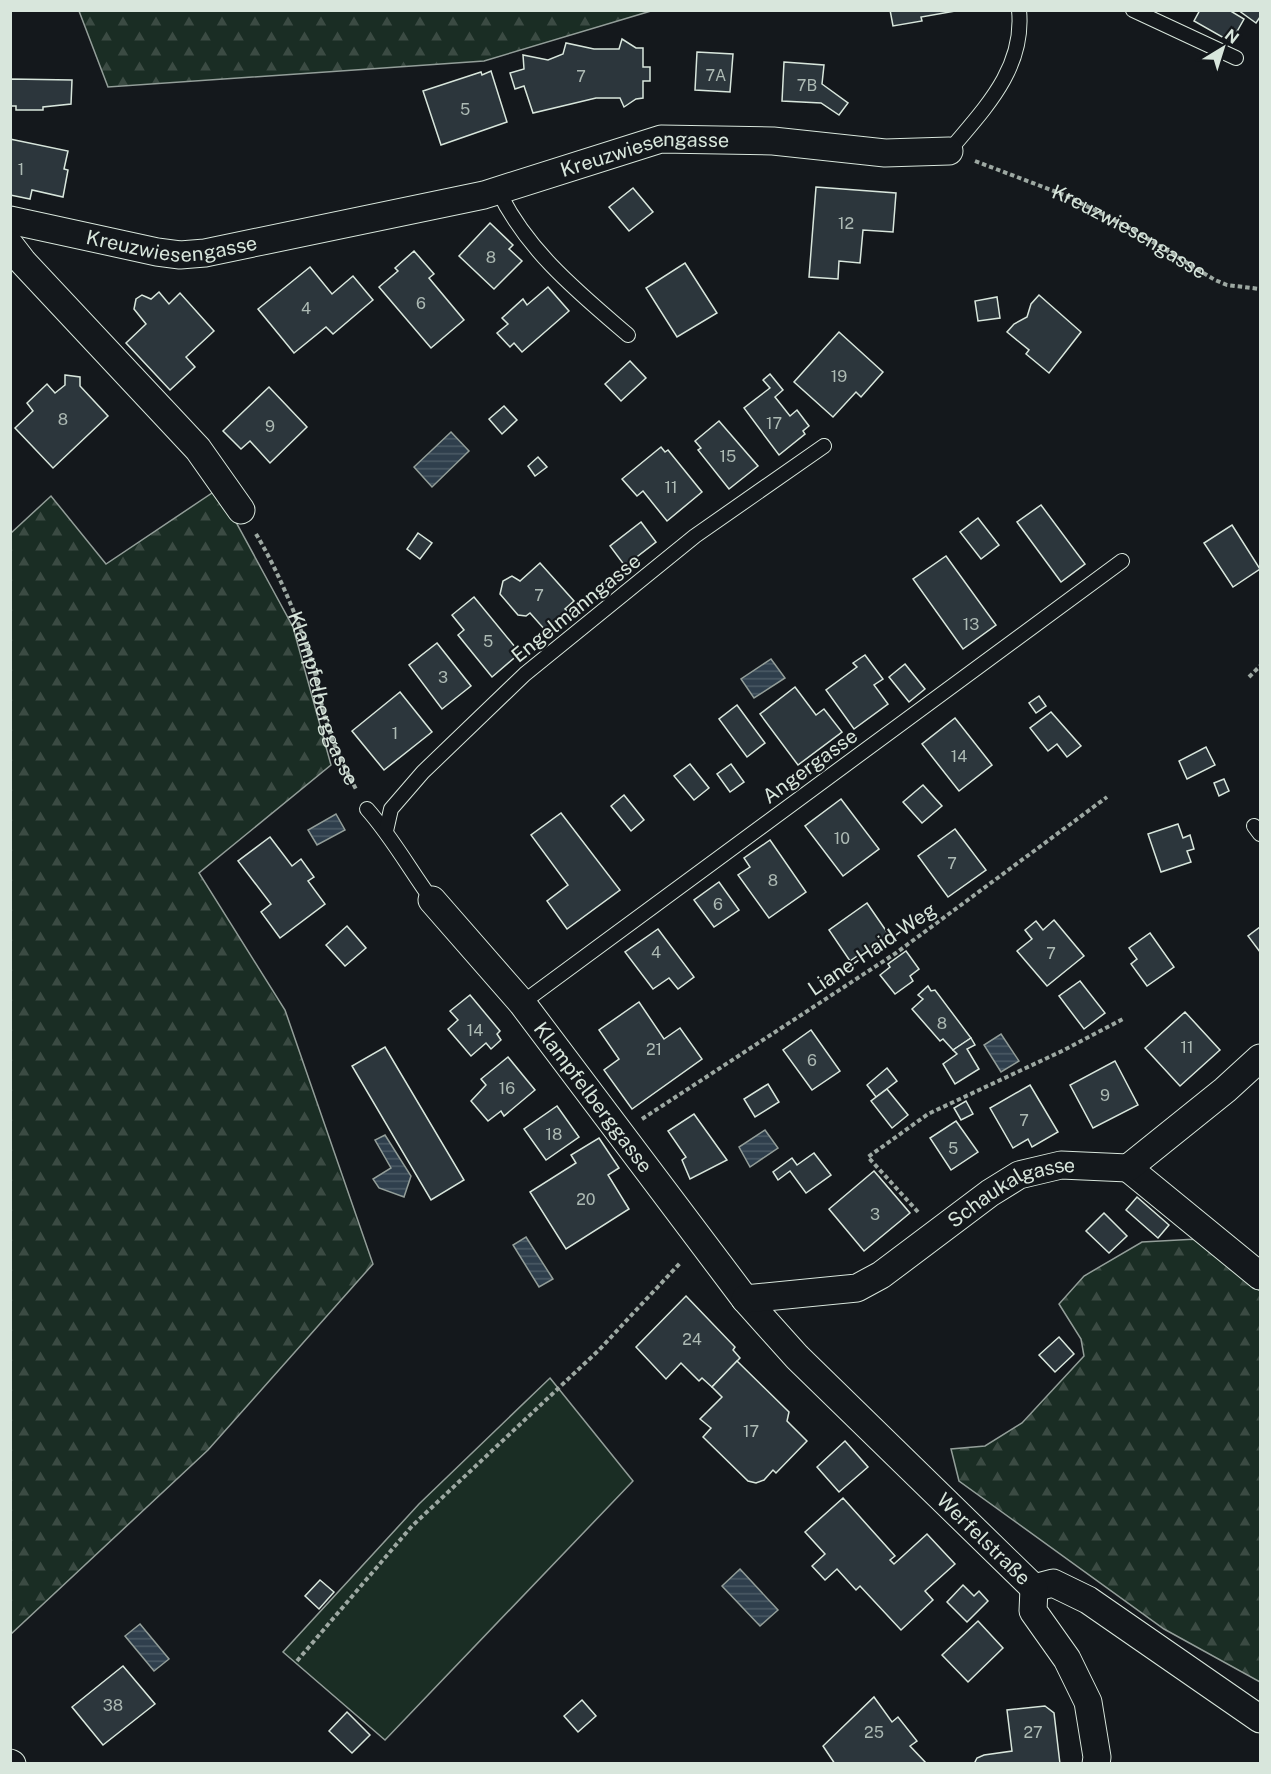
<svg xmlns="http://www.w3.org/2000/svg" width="1271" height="1774" font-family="'Public Sans',sans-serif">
	<defs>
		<pattern id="forest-firs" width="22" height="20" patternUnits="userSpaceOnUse" patternTransform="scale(1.5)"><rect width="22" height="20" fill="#1a2d24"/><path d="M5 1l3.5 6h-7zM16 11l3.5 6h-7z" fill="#3b4b43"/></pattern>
		<pattern id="water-rules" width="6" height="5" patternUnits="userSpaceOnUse" patternTransform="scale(1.5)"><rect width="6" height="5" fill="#2f3f4d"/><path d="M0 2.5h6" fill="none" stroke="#4c5b66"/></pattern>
	</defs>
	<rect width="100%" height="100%" fill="#14181c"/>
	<g fill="url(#forest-firs)" stroke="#939e99" stroke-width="1.5">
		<path d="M79 11H651L484 61 108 87Z"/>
		<path d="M218 489 293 627 331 765 199 873 285 1010 373 1264 208 1450 11 1634V533L51 496 106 564Z"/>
		<path d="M1197 1239 1260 1291V1682L1164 1629 959 1481 951 1449 985 1446 1022 1423 1084 1356 1081 1339 1059 1304 1084 1276 1142 1242Z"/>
	</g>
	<path fill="#1a2d24" stroke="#939e99" stroke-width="1.5" d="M550 1378 633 1481 385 1740 283 1652 419 1504Z"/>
	<g fill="url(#water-rules)" stroke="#939e99" stroke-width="1.5">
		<path d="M451 432 469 451 432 487 414 467Z"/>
		<path d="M771 659 785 678 754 698 741 679Z"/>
		<path d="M336 814 345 830 317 845 308 830Z"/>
		<path d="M1001 1034 1019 1061 1001 1072 984 1045Z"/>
		<path d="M765 1130 778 1148 750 1167 739 1147Z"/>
		<path d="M385 1135 411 1176 404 1197 379 1188 373 1179 391 1168 375 1140Z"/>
		<path d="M526 1237 553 1279 539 1287 513 1245Z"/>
		<path d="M740 1569 778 1610 760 1626 722 1586Z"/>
		<path d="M140 1624 169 1659 154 1671 125 1636Z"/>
	</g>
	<g fill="#2c363c" stroke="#d8e6dc" stroke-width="1.5">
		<path d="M890 10H961L921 17 922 21 893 26Z"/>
		<path d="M1200 10H1229L1244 19 1231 42 1194 21Z"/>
		<path d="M1238 10H1260V17L1256 23Z"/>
		<path d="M622 39 636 48H643V67H650V81H643V98L636 99 624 107 620 98H596L533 113 524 86 515 89 510 73 524 69 523 55 548 60 563 54 566 43 594 49H619Z"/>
		<path d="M697 52 733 54 730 92 695 90Z"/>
		<path d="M784 62 824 65 822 84 848 103 839 115 821 103 782 101Z"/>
		<path d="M491 71 507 122 441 145 423 91 481 72 482 75Z"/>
		<path d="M10 79 72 80 71 104 43 107V110H16V106H10Z"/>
		<path d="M10 139 68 151 64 169 68 170 63 197 32 190 30 199 10 195Z"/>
		<path d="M816 187 896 193 893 232 863 230 860 263 839 261 838 279 809 277Z"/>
		<path d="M633 188 653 212 629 231 609 207Z"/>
		<path d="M490 223 513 245 509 249 522 261 494 289 459 256Z"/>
		<path d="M414 251 434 274 429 278 464 320 431 348 379 287 398 271 395 268Z"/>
		<path d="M685 263 717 313 677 337 646 288Z"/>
		<path d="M310 267 332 294 353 276 373 300 333 334 326 327 294 353 258 309Z"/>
		<path d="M548 287 569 311 522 352 514 343 510 347 497 333 508 324 502 318 523 299 527 305Z"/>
		<path d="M159 292 169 304 180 293 214 331 186 357 195 367 170 390 126 343 146 324 134 309 136 299 142 295 151 299Z"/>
		<path d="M1039 295 1081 332 1049 373 1026 354 1029 350 1007 332 1014 324 1027 317 1031 304Z"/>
		<path d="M997 297 1000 318 978 321 975 301Z"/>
		<path d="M839 332 883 372 861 397 856 392 833 417 794 382Z"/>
		<path d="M630 361 646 378 621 401 605 384Z"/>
		<path d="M770 374 783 390 775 397 790 416 797 410 809 426 803 431 805 434 779 455 744 408 770 388 763 380Z"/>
		<path d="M65 375 80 377V386L108 416 53 468 15 428 33 411 27 403 47 384 55 393 65 385Z"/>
		<path d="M269 387 307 427 270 463 250 441 241 449 223 431Z"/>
		<path d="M504 406 517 420 502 434 489 419Z"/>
		<path d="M719 421 758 466 729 489 698 450 701 448 695 441Z"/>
		<path d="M661 447 665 452 668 450 702 492 667 521 643 491 637 496 622 479Z"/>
		<path d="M538 457 547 467 535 476 528 466Z"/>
		<path d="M1041 505 1085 564 1061 582 1017 522Z"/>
		<path d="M978 518 999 545 981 559 960 532Z"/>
		<path d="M641 522 656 542 625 566 610 546Z"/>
		<path d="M1232 525 1260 569 1233 587 1204 543Z"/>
		<path d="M418 533 432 543 420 559 407 549Z"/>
		<path d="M946 556 996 625 963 649 913 579Z"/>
		<path d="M540 563 574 601 565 609 568 611 546 631 530 613 526 616 518 615 500 594 503 581 512 576 520 581Z"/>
		<path d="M474 597 520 653 492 677 458 635 464 630 452 615Z"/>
		<path d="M437 643 471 686 442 709 409 665Z"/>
		<path d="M865 655 883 679 874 685 888 704 854 729 826 690 857 667 853 663Z"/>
		<path d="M905 664 925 689 909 702 889 677Z"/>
		<path d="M795 687 816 715 824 709 842 732 798 765 760 714Z"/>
		<path d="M400 692 432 732 384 770 352 731Z"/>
		<path d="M1039 696 1046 706 1036 713 1029 703Z"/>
		<path d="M737 705 765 743 747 757 719 719Z"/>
		<path d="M1051 712 1081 746 1067 757 1057 744 1048 751 1030 728Z"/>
		<path d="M955 718 992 765 959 791 922 744Z"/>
		<path d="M1206 747 1215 765 1187 779 1179 761Z"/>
		<path d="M690 764 709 788 694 800 674 776Z"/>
		<path d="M731 764 744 782 730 792 717 774Z"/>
		<path d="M1224 779 1229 791 1219 796 1214 783Z"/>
		<path d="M923 785 942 806 922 823 903 802Z"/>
		<path d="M624 795 644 820 631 831 611 806Z"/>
		<path d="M841 799 879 849 843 876 805 826Z"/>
		<path d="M561 813 620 890 567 929 547 901 568 885 531 835Z"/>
		<path d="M1178 824 1183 838 1190 835 1194 849 1187 851 1191 862 1161 872 1148 834Z"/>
		<path d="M955 829 986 870 948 897 918 856Z"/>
		<path d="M270 837 292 866 301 859 314 877 308 881 325 904 280 938 261 912 271 904 238 861Z"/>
		<path d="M770 840 806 892 769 918 738 875 750 867 744 858Z"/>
		<path d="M719 882 739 910 714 927 694 900Z"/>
		<path d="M867 903 889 935 884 940 887 945 875 954 870 947 850 961 829 930Z"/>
		<path d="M1054 920 1084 956 1047 986 1017 951 1032 939 1025 930 1036 921 1043 930Z"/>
		<path d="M347 926 366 948 345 966 326 945Z"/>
		<path d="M1260 927V952L1248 936Z"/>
		<path d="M658 929 694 977 678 989 669 978 653 989 625 952Z"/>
		<path d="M1150 933 1174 967 1147 986 1131 964 1137 959 1129 948Z"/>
		<path d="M906 951 919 969 910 976 913 981 895 994 880 975 890 967 888 964Z"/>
		<path d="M1080 981 1105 1013 1084 1029 1059 996Z"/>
		<path d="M928 986 931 991 935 990 971 1038 953 1050 943 1039 940 1041 912 1009 923 999 918 995Z"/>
		<path d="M470 995 500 1031 497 1034 501 1040 491 1049 486 1043 471 1056 448 1029 458 1020 450 1011Z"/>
		<path d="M639 1002 664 1039 680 1028 702 1059 632 1109 604 1070 619 1059 599 1030Z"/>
		<path d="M1185 1012 1220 1050 1180 1086 1145 1048Z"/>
		<path d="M811 1030 840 1071 812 1090 783 1050Z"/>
		<path d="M971 1038 975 1045 967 1049 979 1069 955 1084 943 1064 957 1054 953 1050Z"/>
		<path d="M385 1047 464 1180 431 1200 352 1066Z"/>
		<path d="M508 1057 535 1090 504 1116 501 1111 488 1121 471 1101 486 1085 481 1079Z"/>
		<path d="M1115 1061 1138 1105 1093 1128 1070 1085Z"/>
		<path d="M887 1068 897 1081 876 1097 867 1085Z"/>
		<path d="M768 1084 779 1102 755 1117 744 1099Z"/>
		<path d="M1030 1085 1058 1132 1032 1147 1028 1139 1013 1148 990 1108Z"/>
		<path d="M887 1089 908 1115 892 1128 871 1101Z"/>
		<path d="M966 1101 973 1114 961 1120 954 1108Z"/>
		<path d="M557 1106 579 1137 546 1160 524 1129Z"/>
		<path d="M694 1114 727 1160 690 1179 682 1160 686 1157 668 1131Z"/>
		<path d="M956 1121 978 1152 951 1170 930 1138Z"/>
		<path d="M599 1138 619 1168 608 1175 629 1209 566 1249 530 1192 576 1163 571 1155Z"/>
		<path d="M814 1153 831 1175 806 1193 790 1171 778 1180 773 1172 792 1158 797 1165Z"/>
		<path d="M874 1171 910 1213 864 1251 829 1209Z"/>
		<path d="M1137 1197 1169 1225 1158 1238 1126 1210Z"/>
		<path d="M1104 1213 1127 1236 1109 1253 1086 1231Z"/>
		<path d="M686 1296 735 1347 733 1350 740 1358 712 1387 702 1378 699 1381 681 1363 666 1379 636 1347Z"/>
		<path d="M1059 1337 1074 1354 1055 1372 1039 1355Z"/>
		<path d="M737 1361 789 1412 787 1421 807 1441 776 1473 773 1470 764 1480 756 1483 748 1481 703 1437 711 1428 700 1419 722 1397 712 1387Z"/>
		<path d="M845 1441 868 1467 839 1492 817 1467Z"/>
		<path d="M843 1498 895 1556 890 1560 894 1564 927 1534 955 1564 925 1591 933 1600 901 1630 860 1586 856 1590 837 1569 825 1580 812 1566 825 1554 805 1532Z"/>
		<path d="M320 1580 334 1592 319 1609 305 1596Z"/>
		<path d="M963 1585 974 1596 979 1591 988 1601 967 1622 947 1602Z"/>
		<path d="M978 1621 1003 1648 968 1682 942 1655Z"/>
		<path d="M123 1666 155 1704 103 1745 72 1707Z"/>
		<path d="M874 1697 892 1722 898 1717 917 1741 910 1746 927 1764H835L823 1746Z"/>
		<path d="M582 1700 596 1716 578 1732 564 1716Z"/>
		<path d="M1045 1706 1054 1713 1060 1764H974L977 1758 984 1755 1012 1751 1007 1710Z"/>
		<path d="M347 1712 370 1735 352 1753 329 1731Z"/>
	</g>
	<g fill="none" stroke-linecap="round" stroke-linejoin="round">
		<g stroke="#d8e6dc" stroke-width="16">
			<g id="service">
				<path d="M1133 10 1236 58"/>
				<path d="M949 151C984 109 1025 69 1019 10"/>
				<path d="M498 190C526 250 579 293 628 335"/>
				<path d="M367 809C392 837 410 870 432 900"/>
				<path d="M1254 826 1260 834"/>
				<path d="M386 831 391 809 423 772 525 674 695 536 824 446"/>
				<path d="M522 1003 1122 561"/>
			</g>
		</g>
		<g stroke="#d8e6dc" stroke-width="29">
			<g id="minor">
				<path id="s3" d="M10 220 157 252 180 255 205 253 484 195 661 139 773 141 885 153 949 151"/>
				<path d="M10 245 23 262 198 449 241 510"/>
				<path id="s4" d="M432 900 522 1003 745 1299 797 1357 1034 1588 1053 1583 1088 1600 1260 1719"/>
				<path d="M1128 1168 1260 1276"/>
				<path id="s5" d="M745 1299 857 1288 881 1275 990 1193 1019 1175 1061 1165 1128 1168 1225 1090 1260 1058"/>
				<path d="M1034 1588 1033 1611 1067 1659 1088 1702 1097 1757 1096 1764"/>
				<path d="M10 1763 12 1764"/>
			</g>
		</g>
		<g stroke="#9da8a2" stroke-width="4" stroke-dasharray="4.5 3" stroke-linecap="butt">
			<path id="s1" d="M975 161 1067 196 1135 231 1215 280 1227 285 1260 289"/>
			<path id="s2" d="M256 534C279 572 301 626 314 669 318 684 320 700 324 714 331 741 344 767 357 791"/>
			<path d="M1249 677 1260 666"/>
			<path d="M642 1119 896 953 1107 797"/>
			<path d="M918 1212 868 1157 928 1114 1062 1051 1123 1019"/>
			<path d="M297 1661 412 1526 599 1350 681 1262"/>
		</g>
		<use href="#service" stroke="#14181c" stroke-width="14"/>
		<use href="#minor" stroke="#14181c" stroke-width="27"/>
	</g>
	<g text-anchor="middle" stroke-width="4.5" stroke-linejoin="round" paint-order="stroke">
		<g font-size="16" fill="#adbab4">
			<text x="716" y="81">7A</text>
			<text x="581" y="82">7</text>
			<text x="807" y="91">7B</text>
			<text x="465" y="115">5</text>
			<text x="21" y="175">1</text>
			<text x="846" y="229">12</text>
			<text x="491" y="263">8</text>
			<text x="421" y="309">6</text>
			<text x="306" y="314">4</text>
			<text x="839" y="382">19</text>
			<text x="63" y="425">8</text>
			<text x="774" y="429">17</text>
			<text x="270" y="432">9</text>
			<text x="728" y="462">15</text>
			<text x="671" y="493">11</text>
			<text x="539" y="601">7</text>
			<text x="971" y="630">13</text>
			<text x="488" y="647">5</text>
			<text x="443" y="683">3</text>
			<text x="395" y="739">1</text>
			<text x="959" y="762">14</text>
			<text x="842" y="844">10</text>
			<text x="952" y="869">7</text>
			<text x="773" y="886">8</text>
			<text x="718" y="910">6</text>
			<text x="656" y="958">4</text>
			<text x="1051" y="959">7</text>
			<text x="942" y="1029">8</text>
			<text x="475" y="1036">14</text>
			<text x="1187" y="1053">11</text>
			<text x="654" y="1055">21</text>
			<text x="812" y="1066">6</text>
			<text x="507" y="1094">16</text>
			<text x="1105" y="1101">9</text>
			<text x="1024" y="1126">7</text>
			<text x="554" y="1140">18</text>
			<text x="953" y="1154">5</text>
			<text x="586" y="1205">20</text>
			<text x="875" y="1220">3</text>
			<text x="692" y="1345">24</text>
			<text x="751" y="1437">17</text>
			<text x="113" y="1711">38</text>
			<text x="874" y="1738">25</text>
			<text x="1033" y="1738">27</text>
		</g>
		<g font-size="20" fill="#d8e6dc" stroke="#14181c">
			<text dy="7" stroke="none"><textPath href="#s3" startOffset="651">Kreuzwiesengasse</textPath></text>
			<text dy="7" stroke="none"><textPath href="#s1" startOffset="170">Kreuzwiesengasse</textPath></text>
			<text dy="7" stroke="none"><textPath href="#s3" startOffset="165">Kreuzwiesengasse</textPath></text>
			<text transform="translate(576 608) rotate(-39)" y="7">Engelmanngasse</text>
			<text dy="7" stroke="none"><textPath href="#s2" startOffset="178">Klampfelberggasse</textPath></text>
			<text transform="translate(810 766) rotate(-36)" y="7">Angergasse</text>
			<text transform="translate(872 949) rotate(-34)" y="7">Liane-Haid-Weg</text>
			<text dy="7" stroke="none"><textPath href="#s4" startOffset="255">Klampfelberggasse</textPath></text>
			<text dy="7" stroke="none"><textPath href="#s5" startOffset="297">Schaukalgasse</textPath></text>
			<text dy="7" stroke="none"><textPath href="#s4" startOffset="846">Werfelstraße</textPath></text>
		</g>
	</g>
	<rect width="1271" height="1774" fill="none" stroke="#d8e6dc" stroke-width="24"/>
	<g transform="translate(1223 48) rotate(38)" stroke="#14181c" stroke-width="4.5" paint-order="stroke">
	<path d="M0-4.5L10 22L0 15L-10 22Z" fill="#d8e6dc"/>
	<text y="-9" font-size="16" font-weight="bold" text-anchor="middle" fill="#d8e6dc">N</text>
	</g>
</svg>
